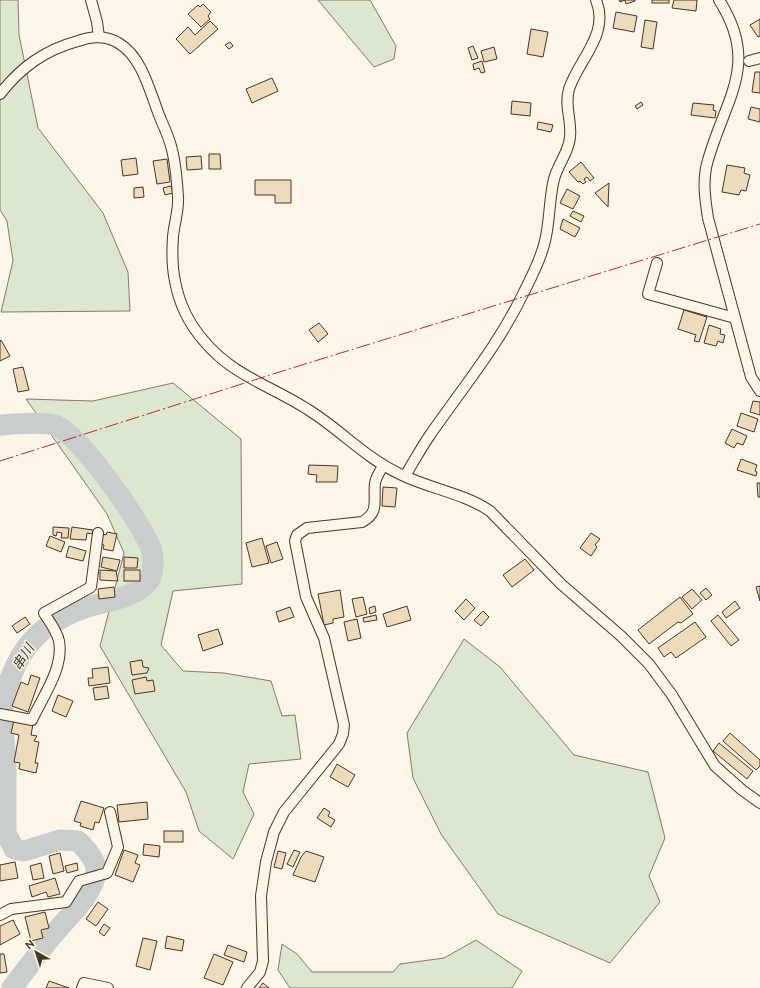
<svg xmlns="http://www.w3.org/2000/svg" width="760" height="988" font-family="Ubuntu,'Noto Sans JP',sans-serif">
	<rect width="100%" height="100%" fill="#fbf6e9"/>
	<g fill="#dce7d0" stroke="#887966">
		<path d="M0 0H18L19 35 38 128 103 213 128 272 130 311 1 312 13 261 7 221 0 210Z"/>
		<path d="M318 0H370L396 46 394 59 374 67Z"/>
		<path d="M173 383 241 439 242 584 173 591 161 645 183 671 224 673 271 681 282 716 295 715 301 759 249 764 243 792 254 814 233 859 199 831 186 792 100 646 124 553 107 514 26 399 93 401Z"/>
		<path d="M464 639 500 667 574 755 648 772 665 838 649 876 660 902 610 963 498 914 441 834 413 778 407 733Z"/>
		<path d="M476 940 522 971 512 988H290L278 970 282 944 297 954 312 972H393L400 964 444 958Z"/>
	</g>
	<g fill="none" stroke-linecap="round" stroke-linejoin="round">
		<path stroke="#c9cecd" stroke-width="21" d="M0 425C14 424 45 421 57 426 80 436 143 524 151 549 154 557 154 571 150 579 141 596 110 601 94 605 72 611 44 625 30 643 17 658 4 689 3 709 2 727 5 745 6 763 6 786 6 810 6 833L14 849 24 851 60 840 78 841C85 848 95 858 96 869 98 890 66 919 53 935 39 952 26 970 12 988"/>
	</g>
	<g fill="#ecdcbc" stroke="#4a3520">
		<path d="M619 0H635V1L626 4 625 0 620 2Z"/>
		<rect x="652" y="0" width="17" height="3"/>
		<path d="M674 0H697L696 11 672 8Z"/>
		<path d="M203 4 211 12 208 16 210 19 201 27 188 14 198 5 200 7Z"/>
		<path d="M616 12 637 16 634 32 613 28Z"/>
		<path d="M760 19V36L758 37 750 25Z"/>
		<path d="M645 20 657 22 653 49 641 47Z"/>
		<path d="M210 21 218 29 190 54 176 39 188 27 195 35Z"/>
		<path d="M531 29 548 32 543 57 527 54Z"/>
		<path d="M230 42 233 46 229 49 225 45Z"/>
		<path d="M473 46 478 58 472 60 468 48Z"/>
		<path d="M494 47 497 59 484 62 481 51Z"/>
		<path d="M482 61 485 72 481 73 479 68 474 70 473 64Z"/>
		<path d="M755 72H760V93L752 92Z"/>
		<path d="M272 78 278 91 252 103 246 89Z"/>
		<path d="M512 101 531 103 530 116 511 114Z"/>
		<path d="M641 102 643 105 637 109 635 106Z"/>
		<path d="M693 103 714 105 713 110 716 111 715 118 691 115Z"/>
		<path d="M751 107 760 109V122L748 119Z"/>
		<path d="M538 122 553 125 551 132 537 129Z"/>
		<path d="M209 154H220L221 169H209Z"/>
		<path d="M201 156 202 169 187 170 186 157Z"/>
		<path d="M136 158 138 174 123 176 121 160Z"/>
		<path d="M167 159 170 182 157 184 153 161Z"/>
		<path d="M581 162 594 178 590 181 587 177 584 179 586 182 583 184 580 181 578 182 569 172Z"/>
		<path d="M727 165 745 168 744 173 750 175 746 191 741 190 739 195 722 192Z"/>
		<path d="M255 180H291V203H275V195H255Z"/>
		<path d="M609 183 608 207 595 193Z"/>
		<path d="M171 186 173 193 165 195 163 188Z"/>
		<path d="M143 187 144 197 134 198V188Z"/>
		<path d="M567 189 580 196 573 209 560 203Z"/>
		<path d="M573 211 584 216 581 222 570 216Z"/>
		<path d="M563 219 580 228 575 237 560 229Z"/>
		<path d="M684 310 707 317 699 342 694 341 696 335 678 329Z"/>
		<path d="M319 323 328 334 318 342 309 330Z"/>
		<path d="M709 325 721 329 720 334 725 335 723 343 718 341 716 346 704 343Z"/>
		<path d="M1 340 10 356 0 361V341Z"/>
		<path d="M23 367 29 390 18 392 13 369Z"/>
		<path d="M753 401 760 402V415L750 412Z"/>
		<path d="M741 413 758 419 754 432 737 426Z"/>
		<path d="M732 429 747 436 743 445 737 443 734 448 725 443Z"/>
		<path d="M741 459 757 465 755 471 757 472 756 476 737 470Z"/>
		<path d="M309 465 338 466 337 482H316L317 475 308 474Z"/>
		<path d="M757 483H760V497H758Z"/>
		<path d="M383 487 397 488 395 507 382 506Z"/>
		<path d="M53 527 69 528 68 538H61L62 533 57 532 56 536 53 535Z"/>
		<path d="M72 527 93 530V534L87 533 86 540 70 539Z"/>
		<path d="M107 532 117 534 113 551 103 549 104 545 100 544 103 534 106 535Z"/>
		<path d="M591 533 600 539 595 545 597 547 591 556 580 548Z"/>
		<path d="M50 536 65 542 61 552 46 546Z"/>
		<path d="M262 538 269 563 252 567 246 543Z"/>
		<path d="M277 542 283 559 271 563 266 546Z"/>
		<path d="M69 546 86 551 83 561 66 557Z"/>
		<path d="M103 557 120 560 117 571 101 567Z"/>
		<path d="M124 557 138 558 137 568H124Z"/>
		<path d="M525 559 534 570 512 587 503 575Z"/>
		<path d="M100 570 116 571 118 581 100 580Z"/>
		<rect x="124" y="570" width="16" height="11"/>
		<path d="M760 586V601L756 587Z"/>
		<path d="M114 587 115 597 99 599 98 589Z"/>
		<path d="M706 588 712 595 706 600 700 593Z"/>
		<path d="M692 589 702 600 692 609 682 597Z"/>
		<path d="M340 590 344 617 333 619V623L324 625 318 594Z"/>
		<path d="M363 597 367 614 356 617 352 599Z"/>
		<path d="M680 597 693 614 681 623 678 622 649 644 638 630Z"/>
		<path d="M466 599 475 608 464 620 455 611Z"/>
		<path d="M735 601 740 608 726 618 722 612Z"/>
		<path d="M375 606 376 612 370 614 369 608Z"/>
		<path d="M407 606 411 620 387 627 383 614Z"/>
		<path d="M290 607 294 617 279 622 276 612Z"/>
		<path d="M483 611 489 617 481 626 474 620Z"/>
		<path d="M376 615 377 620 364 622 363 618Z"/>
		<path d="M718 615 739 640 731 646 711 621Z"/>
		<path d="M25 617 30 624 17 633 12 626Z"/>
		<path d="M357 619 361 638 348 641 344 622Z"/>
		<path d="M695 622 706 637 676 658 671 652 664 657 658 648Z"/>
		<path d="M218 629 223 644 203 651 198 635Z"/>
		<path d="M142 660 143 667 149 668 147 673 132 675 130 662Z"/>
		<path d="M108 667 110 683 89 686 88 678H93L92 669Z"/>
		<path d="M31 675 40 678 28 712 12 706 21 682 28 685Z"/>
		<path d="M146 677 147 681 153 680 155 691 135 694 132 680Z"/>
		<path d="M107 686 109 698 95 700 93 688Z"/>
		<path d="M58 695 73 701 66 717 52 711Z"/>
		<path d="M14 720 33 724 31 735 37 736 34 741 39 742 35 763H38L36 773 19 769 20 763 14 762 19 735 11 733Z"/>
		<path d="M730 733 760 760V766L756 770 723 741Z"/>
		<path d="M719 743 753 771 747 779 713 751Z"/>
		<path d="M337 764 355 775 348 787 330 777Z"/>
		<path d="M81 801 104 808 99 823 95 822 93 830 80 826 81 823 74 821Z"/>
		<path d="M147 802 148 819 119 822 117 805Z"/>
		<path d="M324 808 330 812 328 816 335 820 331 827 317 818Z"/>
		<rect x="164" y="831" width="19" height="11"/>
		<path d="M144 844 160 846 159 857 143 855Z"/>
		<path d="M124 850 138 855 135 863 140 865 133 882 115 875Z"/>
		<path d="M294 850 300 852 293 867 287 864Z"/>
		<path d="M278 851 286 853 282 869 274 867Z"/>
		<path d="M306 851 324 857 315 882 293 875 301 857Z"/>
		<path d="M60 853 64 871 53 874 49 856Z"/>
		<path d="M15 862 18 878 0 881V865Z"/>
		<path d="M41 863 44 878 33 880 30 866Z"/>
		<path d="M77 863 78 870 67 873 65 866Z"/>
		<path d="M55 878 60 894 48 897 46 892 32 897 29 886Z"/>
		<path d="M98 902 108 909 96 926 86 919Z"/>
		<path d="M45 912 49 928 41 930 43 938 31 941 25 917Z"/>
		<path d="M13 920 20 934 0 945V926Z"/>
		<path d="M104 924 110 928 104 936 99 932Z"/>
		<path d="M167 936 184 940 182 951 165 948Z"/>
		<path d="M143 938 157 941 150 970 136 966Z"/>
		<path d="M228 945 247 952 244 962 224 955Z"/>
		<path d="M0 954H4L7 972 0 973Z"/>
		<path d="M214 954 233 962 223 985 204 978Z"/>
		<path d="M49 981 69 988H46Z"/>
		<path d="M263 983 269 988H259Z"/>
	</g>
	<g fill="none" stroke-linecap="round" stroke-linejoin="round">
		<g stroke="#4a3520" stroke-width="12">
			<g id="street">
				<path d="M91 0 97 22 99 37"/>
				<path d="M719 0C760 64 726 97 708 160 702 179 705 199 708 218L751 377 760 391"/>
				<path d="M749 61 760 58"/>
				<path d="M0 94C21 67 45 50 78 41 92 36 107 35 120 44 143 58 151 96 161 120 165 129 170 140 172 150 176 165 177 182 178 197 179 210 174 224 173 237 172 251 172 267 175 281 179 303 189 324 204 341 232 375 271 386 307 409 340 429 366 459 402 475 431 489 463 493 490 511L561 584 621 636 649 664 672 695 715 766 742 790 760 803"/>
				<path d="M657 263 648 294 735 318"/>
				<path d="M405 476C413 463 421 448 430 435 464 386 498 346 524 292 532 276 541 259 545 241 550 221 549 199 554 179 558 164 569 152 570 137 572 120 564 106 569 89 579 59 610 34 596 0"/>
				<path d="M0 714 32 720C43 696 64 668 59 641 57 631 49 621 44 613L91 587 98 533"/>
				<path d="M0 915 11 909 66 902 79 881 107 873 118 847 110 812"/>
				<path d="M82 988 84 983 108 988"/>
				<path d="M247 988 260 972 263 961 261 896 266 862 274 832 284 812 339 744 343 734 344 725 324 638 306 597 295 541 297 535 307 528 362 522C380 512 373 501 375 483 376 477 380 471 383 466"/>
			</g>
		</g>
		<use href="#street" stroke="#fbf6e9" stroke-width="10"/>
		<path stroke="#c62828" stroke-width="1" stroke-dasharray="14 3 2 3" stroke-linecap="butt" d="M0 461 292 368 760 224"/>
	</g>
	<g text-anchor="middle" stroke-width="3" stroke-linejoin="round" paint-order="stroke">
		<g font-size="14" font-style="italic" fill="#4a3520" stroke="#fbf6e9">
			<text transform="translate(23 657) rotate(-58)" y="5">串川</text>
		</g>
	</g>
	<g transform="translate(36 952) rotate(321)" stroke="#fbf6e9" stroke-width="3" paint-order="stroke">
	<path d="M0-3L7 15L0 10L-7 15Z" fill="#4a3520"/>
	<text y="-6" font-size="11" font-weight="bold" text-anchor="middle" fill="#4a3520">N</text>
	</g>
</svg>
